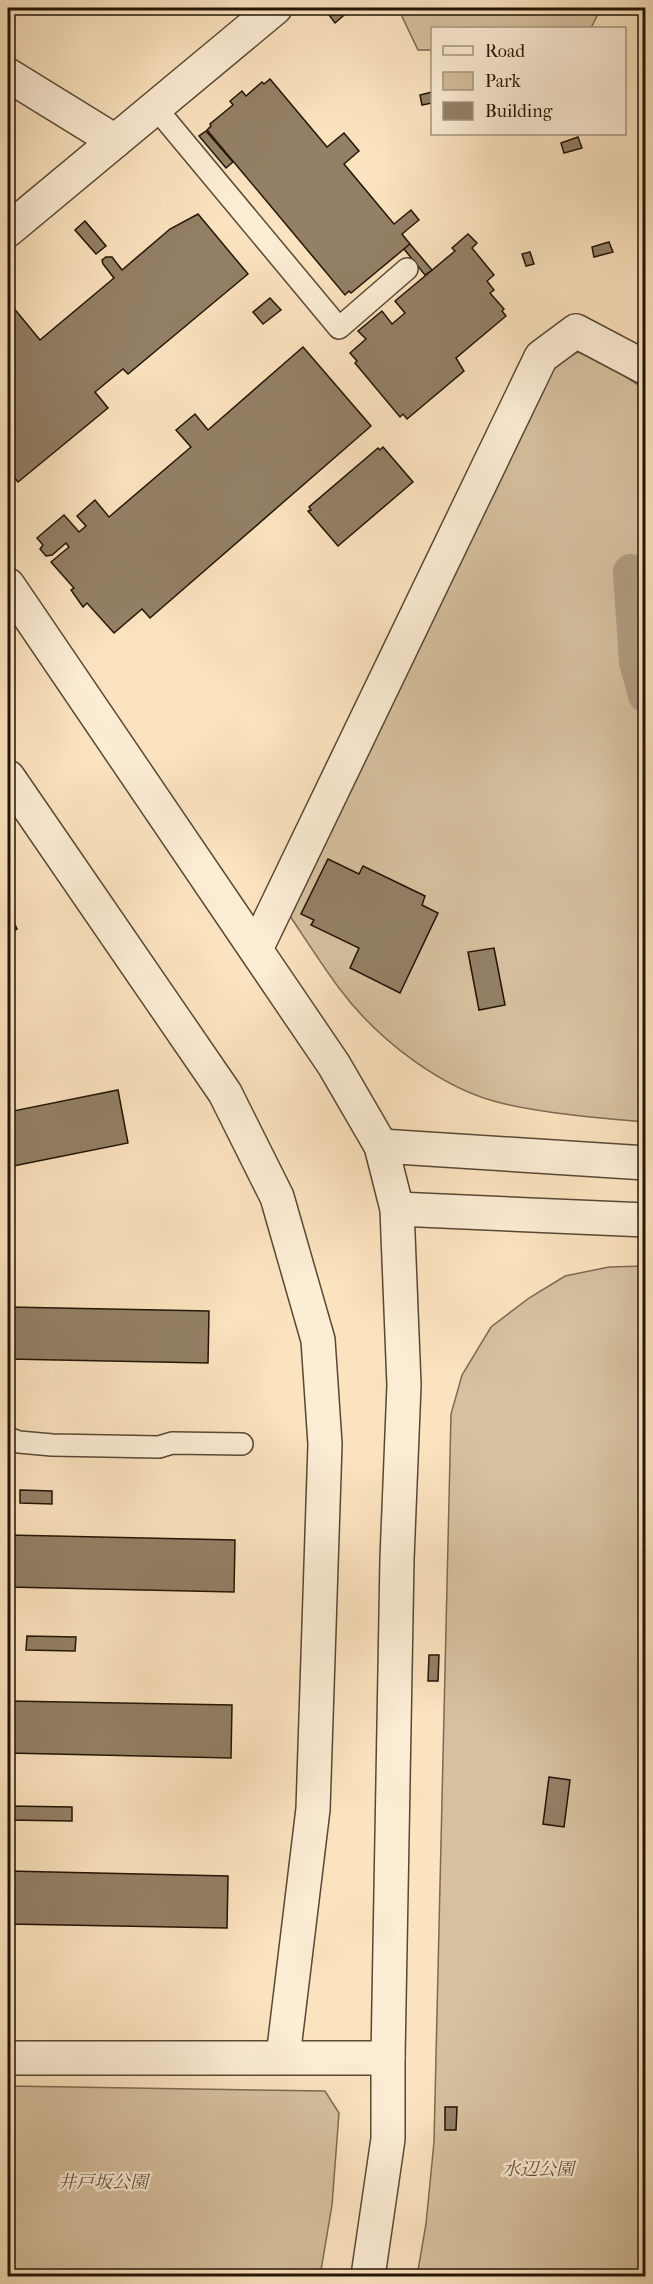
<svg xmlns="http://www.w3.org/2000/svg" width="653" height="2284" font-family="'IM FELL French Canon','Noto Serif JP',serif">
	<rect width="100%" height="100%" fill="#fbe3bf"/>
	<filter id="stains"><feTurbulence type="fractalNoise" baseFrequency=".00333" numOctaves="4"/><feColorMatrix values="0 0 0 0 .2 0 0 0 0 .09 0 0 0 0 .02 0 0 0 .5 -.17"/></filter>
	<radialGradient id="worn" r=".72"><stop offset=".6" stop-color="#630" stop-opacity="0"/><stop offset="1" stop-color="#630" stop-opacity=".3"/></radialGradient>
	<g fill="#d6c09f" stroke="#7c6a52" stroke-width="1.5">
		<path d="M398 8H601L591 28H432V50H418Z"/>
		<path d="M578 352 611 367 646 390 645 1122C598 1118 551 1114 505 1104 442 1090 377 1039 339 988 322 965 306 940 290 916L552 365Z"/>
		<path d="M645 1266V2276H417L426 2224 434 2142 451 1414 462 1375 491 1327 529 1298 565 1276 609 1267Z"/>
		<path d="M8 2086 325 2091 339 2113 332 2205 320 2276H8Z"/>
	</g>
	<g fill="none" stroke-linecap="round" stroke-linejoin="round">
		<path stroke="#b19d80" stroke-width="36" d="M631 572 637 662 646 695"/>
	</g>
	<g fill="#938066" stroke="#221405" stroke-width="1.5">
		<path d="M338 8 351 9 335 23 329 15Z"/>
		<path d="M270 79 327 147 344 133 359 151 344 164 394 224 411 210 419 220 402 234 410 244 351 293 349 291 345 295 207 130 211 126 210 124 233 105 230 101 242 91 246 96 262 82 264 84Z"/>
		<path d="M432 92V103L422 105 420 95Z"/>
		<path d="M206 131 233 162 226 168 199 136Z"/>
		<path d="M578 137 582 148 564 153 561 143Z"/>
		<path d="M198 214 248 274 128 374 123 369 95 392 108 408 18 482 8 470V301L40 340 114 278 103 264 102 260 106 257H112L122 270 170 229Z"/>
		<path d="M85 221 106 246 96 254 75 230Z"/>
		<path d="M468 234 477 243 472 248 494 275 487 281 494 290 490 293 504 309 502 311 506 316 456 358 464 371 407 419 403 414 400 417 355 363 357 361 350 353 366 339 358 331 382 311 392 324 405 313 395 301 455 251 452 248Z"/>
		<path d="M609 242 613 252 594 257 592 247Z"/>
		<path d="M410 244 432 270 425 275 404 249Z"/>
		<path d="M530 252 534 264 526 266 522 254Z"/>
		<path d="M270 298 281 310 263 324 253 312Z"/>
		<path d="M303 347 371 426 150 618 142 609 114 633 87 603 83 607 71 590 74 588 51 562 69 547 66 543 52 555 46 556 40 549 43 545 37 538 64 515 79 532 86 526 77 516 95 500 109 517 191 447 176 430 195 414 208 430Z"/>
		<path d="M383 447 413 482 338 546 308 511 311 510 309 507 378 448 380 450Z"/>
		<path d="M328 859 359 874 363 866 425 896 422 905 438 913 400 993 350 968 359 948 311 925 314 920 301 914Z"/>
		<path d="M8 908 17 929 8 933Z"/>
		<path d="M494 948 505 1005 479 1010 468 952Z"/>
		<path d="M118 1090 128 1143 8 1167V1112Z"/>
		<path d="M8 1307 209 1311 208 1363 8 1359Z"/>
		<path d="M20 1490 52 1491V1504L20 1503Z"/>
		<path d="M8 1535 235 1540 234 1592 8 1587Z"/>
		<path d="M27 1636 76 1637 75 1651 26 1650Z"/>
		<path d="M429 1655H439L438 1681H428Z"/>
		<path d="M8 1701 232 1705 231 1758 8 1753Z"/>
		<path d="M549 1777 570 1780 564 1827 543 1824Z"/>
		<path d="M8 1806 72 1807V1821L8 1820Z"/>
		<path d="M8 1871 228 1876 227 1928 8 1924Z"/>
		<path d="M445 2107H457L456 2130H445Z"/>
	</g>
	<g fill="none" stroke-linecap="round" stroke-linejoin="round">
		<g stroke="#584834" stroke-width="24">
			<g id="service">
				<path d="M155 107 339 328 407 269"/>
				<path d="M8 1438 19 1442 52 1445 159 1447 172 1443 242 1444"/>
			</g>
		</g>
		<g stroke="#584834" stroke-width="36">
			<g id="minor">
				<path d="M8 75 115 141"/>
				<path d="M8 230 275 8"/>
				<path d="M8 777 225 1093 277 1197 318 1340 325 1444 313 1809 283 2057"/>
				<path d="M256 949 541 357 576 331 646 368"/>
				<path d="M8 2058H388"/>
			</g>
		</g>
		<g stroke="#584834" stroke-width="36">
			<g id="tertiary">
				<path d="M8 585 334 1065 381 1146 397 1209 404 1385 397 1559 388 2058V2139L368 2276"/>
				<path d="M381 1146 646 1163"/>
				<path d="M397 1209 646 1220"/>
			</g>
		</g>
		<use href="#service" stroke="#fcedd5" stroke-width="21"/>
		<use href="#minor" stroke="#fcedd5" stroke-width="33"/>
		<use href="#tertiary" stroke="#fcedd5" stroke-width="33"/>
	</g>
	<g text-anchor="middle" stroke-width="4.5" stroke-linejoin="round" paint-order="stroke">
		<g font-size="18" font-style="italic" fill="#61503b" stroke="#fcedd5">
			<text x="538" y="2175">水辺公園</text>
			<text x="103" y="2188">井戸坂公園</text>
		</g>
	</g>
	<rect width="653" height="2284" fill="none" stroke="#fbe3bf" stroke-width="30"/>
	<rect x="9" y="9" width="635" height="2266" fill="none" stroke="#221405" stroke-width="3"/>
	<rect x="15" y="15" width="623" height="2254" fill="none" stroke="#221405" stroke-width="1.5"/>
	<rect x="431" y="27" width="195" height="108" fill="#fcedd5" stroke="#a59682" stroke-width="1.5"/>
	<rect x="443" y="46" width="30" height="9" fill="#fcedd5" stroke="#a59682" stroke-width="1.5"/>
	<text x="485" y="57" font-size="18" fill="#221405">Road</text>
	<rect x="443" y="72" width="30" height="18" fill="#d6c09f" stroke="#a59682" stroke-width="1.5"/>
	<text x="485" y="87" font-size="18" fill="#221405">Park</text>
	<rect x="443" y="102" width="30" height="18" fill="#938066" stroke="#a59682" stroke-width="1.5"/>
	<text x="485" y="117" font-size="18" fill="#221405">Building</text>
	<rect width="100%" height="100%" filter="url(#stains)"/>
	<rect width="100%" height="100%" fill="url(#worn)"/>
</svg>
